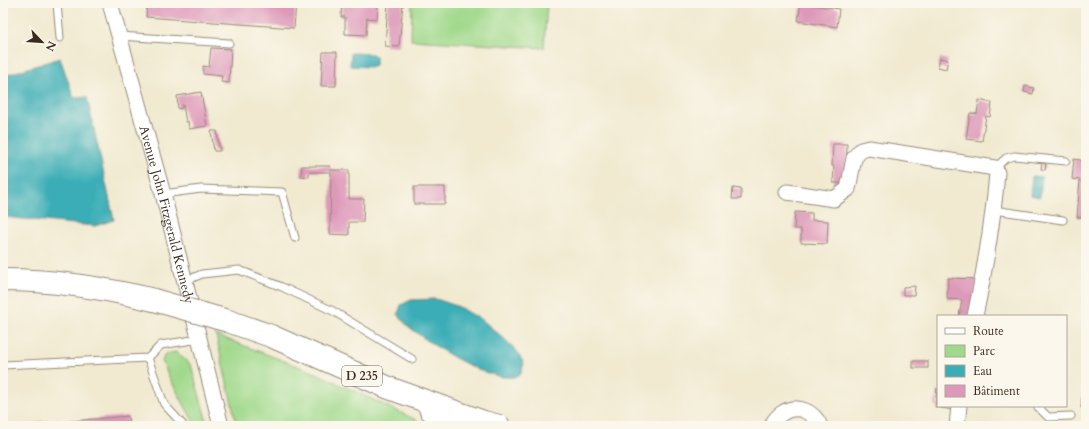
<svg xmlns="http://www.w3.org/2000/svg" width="1089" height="429" font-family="Cardo,serif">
	<rect width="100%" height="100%" fill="#fbf7ec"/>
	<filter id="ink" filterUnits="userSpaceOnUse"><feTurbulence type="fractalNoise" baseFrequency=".025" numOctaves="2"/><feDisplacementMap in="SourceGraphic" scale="8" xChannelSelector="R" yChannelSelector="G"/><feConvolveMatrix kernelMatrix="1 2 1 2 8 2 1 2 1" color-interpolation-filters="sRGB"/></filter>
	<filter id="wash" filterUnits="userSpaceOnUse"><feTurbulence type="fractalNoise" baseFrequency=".012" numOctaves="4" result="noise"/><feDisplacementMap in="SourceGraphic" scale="16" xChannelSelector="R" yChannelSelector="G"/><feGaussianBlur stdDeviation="0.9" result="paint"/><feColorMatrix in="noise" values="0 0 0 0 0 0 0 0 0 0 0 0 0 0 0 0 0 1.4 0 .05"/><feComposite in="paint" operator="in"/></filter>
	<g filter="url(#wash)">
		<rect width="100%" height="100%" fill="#f1ead1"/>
		<g fill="#a0d98c" stroke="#6e8255">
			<path d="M412 3H547L544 48 411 40Z"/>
			<path d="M216 335 316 373 429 426H237Z"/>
			<path d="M176 352 191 365 208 426H196L170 379 162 361 165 354Z"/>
		</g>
		<g fill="#3badb6" stroke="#3b6c6a">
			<path d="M351 53 373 54 376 57V64L372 67 350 66Z"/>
			<path d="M60 58 74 98 87 97 114 220 95 226 3 217V76Z"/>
			<path d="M1032 176 1042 177 1040 197 1030 195Z"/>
			<path d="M436 299 457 306 481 319 500 335 517 351 524 364 520 375C495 388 428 343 408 326 404 323 401 318 398 314L401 305 411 300Z"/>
		</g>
		<g id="blocks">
			<g fill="#de99ba">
				<path d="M147 3H296L294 28 146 17Z"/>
				<path d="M342 3H378L377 19 367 18 366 35 345 34V17H341Z"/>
				<path d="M388 3H403L399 47 385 46Z"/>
				<path d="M801 3 839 9 837 27 798 21Z"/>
				<path d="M211 48 231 49 229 83 221 82 222 76 203 74V66L209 67Z"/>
				<path d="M323 52H337L336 86H321Z"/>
				<path d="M940 58 948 60 946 69 938 67Z"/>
				<path d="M1025 86 1034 88 1033 94 1024 92Z"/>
				<path d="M201 92 207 126 189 129 188 121 186 122 183 105H182V108L178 109 177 96Z"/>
				<path d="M979 100 992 103 990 117 986 116 982 141 966 139 970 113 977 114Z"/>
				<path d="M211 131H217L220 151H214Z"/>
				<path d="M833 144H847L846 183H833L834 166H832Z"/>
				<path d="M1074 159 1086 161V218L1077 217 1080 180 1072 179Z"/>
				<path d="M1042 163 1046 164 1045 170 1041 169Z"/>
				<path d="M302 166H330L331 170H349V199H364L363 222H349V235L330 234 331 172H309V177L301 176Z"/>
				<rect x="414" y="187" width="31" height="17"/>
				<path d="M733 188 741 189V199H732Z"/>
				<path d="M795 212 812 213V220L828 221 827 244 801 243V229H794Z"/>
				<path d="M948 278 978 279 970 316H959L962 300 947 299Z"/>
				<path d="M915 286 914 295H903V287Z"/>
				<rect x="913" y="361" width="15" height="7"/>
				<path d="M1084 380H1086V409L1081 408Z"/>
				<path d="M937 388 938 406H953V410L935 407Z"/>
				<path d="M128 416 129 426H26V425Z"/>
			</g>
		</g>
	</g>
	<g filter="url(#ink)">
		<use href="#blocks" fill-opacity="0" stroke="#968a78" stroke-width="1"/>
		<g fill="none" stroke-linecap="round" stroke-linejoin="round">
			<g stroke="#968a78" stroke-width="9">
				<g id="service">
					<path d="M57 3 60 38"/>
					<path d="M119 36 229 43"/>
					<path d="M995 168 1006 158 1014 156 1066 161"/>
					<path d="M163 194 201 189 282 192 295 238"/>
					<path d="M994 210 1063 220"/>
					<path d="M185 281 202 274 239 270 282 287 333 311 412 359"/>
					<path d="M148 358 164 404 184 426"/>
					<path d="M3 365 148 358 161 345 199 339"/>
					<path d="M1037 406 1048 417 1071 416"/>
				</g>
			</g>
			<g stroke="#968a78" stroke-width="17">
				<g id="minor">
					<path id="s1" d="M110 3 163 194 221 426"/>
					<path d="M787 192 834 199 848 189 854 158 861 150 869 148 995 168 997 173C993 221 985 269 975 316"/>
					<path d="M771 426C774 421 778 415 784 412 798 404 814 412 820 426"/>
					<path d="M957 426 959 406"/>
				</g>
			</g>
			<g stroke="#968a78" stroke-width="23">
				<path id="secondary" d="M430 410 460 426"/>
			</g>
			<g stroke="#968a78" stroke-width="24">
				<g id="primary">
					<path d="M3 280C55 280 104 288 154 300"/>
					<path d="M228 321 271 336 389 388 484 422 499 426"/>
				</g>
			</g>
			<use href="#service" stroke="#fff" stroke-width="7"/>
			<use href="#minor" stroke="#fff" stroke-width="15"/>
			<use href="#secondary" stroke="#fff" stroke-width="21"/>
			<use href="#primary" stroke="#fff" stroke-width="22"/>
			<g stroke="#968a78" stroke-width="24" stroke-linecap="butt">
				<path id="primary-bridge" d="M154 300 228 321"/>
			</g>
			<use href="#primary-bridge" stroke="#fff" stroke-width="22"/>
		</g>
	</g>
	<g text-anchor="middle" stroke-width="4" stroke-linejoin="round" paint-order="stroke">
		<rect fill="#fbf7ec" stroke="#75685c" stroke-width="1" x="342" y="366" width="40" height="20" rx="3"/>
		<g font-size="12" font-weight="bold" fill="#3b2a1e">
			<text x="362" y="380">D 235</text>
		</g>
		<g font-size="13" fill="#3b2a1e" stroke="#fbf7ec">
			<text dy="5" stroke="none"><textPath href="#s1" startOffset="219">Avenue John Fitzgerald Kennedy</textPath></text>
		</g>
	</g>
	<rect width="1089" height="429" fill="none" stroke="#fbf7ec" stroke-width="16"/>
	<rect x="937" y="315" width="130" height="92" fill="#fbf7ec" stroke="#aea59a"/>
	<rect x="945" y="328" width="20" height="6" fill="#ffffff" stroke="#aea59a"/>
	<text x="973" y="335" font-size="12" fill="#3b2a1e">Route</text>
	<rect x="945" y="345" width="20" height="12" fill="#a0d98c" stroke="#aea59a"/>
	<text x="973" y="355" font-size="12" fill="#3b2a1e">Parc</text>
	<rect x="945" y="365" width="20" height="12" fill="#3badb6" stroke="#aea59a"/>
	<text x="973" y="375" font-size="12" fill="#3b2a1e">Eau</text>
	<rect x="945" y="385" width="20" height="12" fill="#de99ba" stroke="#aea59a"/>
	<text x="973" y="395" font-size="12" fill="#3b2a1e">Bâtiment</text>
	<g transform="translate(42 42) rotate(115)" stroke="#fbf7ec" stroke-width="3" paint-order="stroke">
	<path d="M0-3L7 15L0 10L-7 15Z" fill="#3b2a1e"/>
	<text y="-6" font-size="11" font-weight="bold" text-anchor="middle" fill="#3b2a1e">N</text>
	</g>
</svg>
